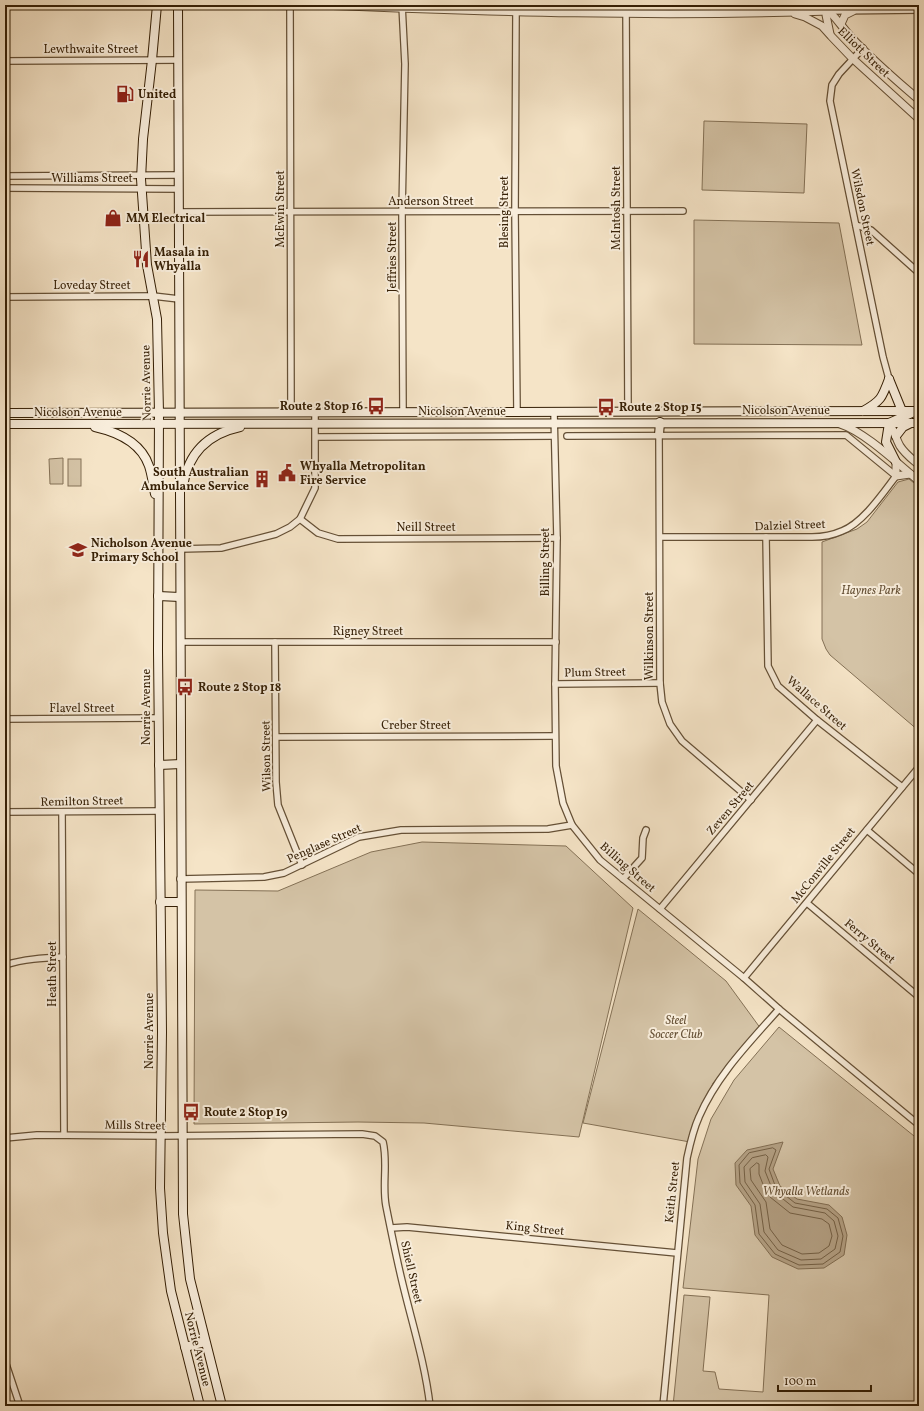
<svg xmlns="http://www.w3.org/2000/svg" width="924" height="1411" font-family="Vollkorn,serif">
	<rect width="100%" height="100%" fill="#f5e4c7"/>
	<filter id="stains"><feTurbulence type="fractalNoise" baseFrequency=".005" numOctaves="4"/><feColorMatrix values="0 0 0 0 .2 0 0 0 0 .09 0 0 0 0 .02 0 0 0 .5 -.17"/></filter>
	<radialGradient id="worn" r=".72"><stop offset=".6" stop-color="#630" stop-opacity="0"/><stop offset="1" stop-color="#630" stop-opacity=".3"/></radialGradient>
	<g fill="#d4c3a6" stroke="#847156">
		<path d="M704 121 807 124 804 193 702 190Z"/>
		<path d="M694 220 839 223 862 345 694 344Z"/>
		<path d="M63 458V484H50L49 459Z"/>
		<rect x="68" y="459" width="13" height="27"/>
		<path d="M909 479 919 487V731L830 655 826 649 822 639V542L857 529 867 522 898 482Z"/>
		<path d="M422 842 566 846 633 908 579 1137 424 1123 358 1122 194 1124 195 890 278 891 371 852Z"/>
		<path d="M638 909 726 981 761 1029 713 1083 690 1142 583 1123Z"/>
		<path d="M779 1027 919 1140V1406H673L684 1295 710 1297 703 1371 715 1372 719 1389 763 1392 769 1295 683 1288 698 1159 711 1119 734 1080Z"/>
	</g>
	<path fill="#b4a185" stroke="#816d52" d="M783 1142 773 1169 780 1186 797 1199 829 1205 842 1217 847 1235 844 1255 824 1268 798 1269 772 1257 755 1235 751 1206 736 1185 735 1163 747 1150Z"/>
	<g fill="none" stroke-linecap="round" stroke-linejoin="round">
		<g stroke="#746045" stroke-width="1">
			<path d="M773 1148 776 1150 769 1169 776 1188 795 1203 827 1209 838 1218 843 1236 840 1252 823 1264 799 1265 775 1254 759 1234 755 1205 740 1183 739 1165 749 1153Z"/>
			<path d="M766 1155 768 1157 765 1171 773 1191 793 1207 825 1213 834 1221 838 1236 835 1249 821 1259 801 1260 778 1250 764 1232 760 1204 745 1182 744 1167 752 1158Z"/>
			<path d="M757 1163 759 1164V1174L766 1192 770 1197 790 1213 822 1219 829 1224 832 1236 829 1246 819 1253 802 1254 782 1245 770 1229 766 1202 751 1180 750 1169Z"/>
		</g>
		<g stroke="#655036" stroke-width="8">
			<g id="minor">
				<path d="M290 5 291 412"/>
				<path d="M402 5 405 64 402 212 403 412"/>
				<path d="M626 5 628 411"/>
				<path d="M830 11 919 10"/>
				<path d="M516 12 515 212 517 412"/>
				<path d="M863 48 839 74 832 85 830 101 883 357 889 379"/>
				<path d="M5 61 178 60"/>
				<path d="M5 176 179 175"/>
				<path d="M5 188 179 189"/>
				<path d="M179 212 683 211"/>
				<path d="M856 225 871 230 919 273"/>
				<path d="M5 297 153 296 179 299"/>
				<path d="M554 412 557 538 555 684 556 766 563 803 572 825 600 860 744 978 779 1009 919 1125"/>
				<path d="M659 435 660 683 662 702 670 724 682 741 751 800"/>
				<path d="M567 436 846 435 896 476C883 493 863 523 842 531 833 535 822 537 812 537H660"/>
				<path d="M316 437 554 436"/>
				<path d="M300 519 318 533 338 539 557 538"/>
				<path d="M766 537 768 666 778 686 817 720 902 787"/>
				<path d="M180 549 221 548 276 534 290 527 300 519 315 488V412"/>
				<path d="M180 642H556"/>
				<path d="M275 642 276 782 278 805 302 865"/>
				<path d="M555 684 660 683"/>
				<path d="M5 719 158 718"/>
				<path d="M276 737 555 736"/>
				<path d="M5 812 160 811"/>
				<path d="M62 812 64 1135"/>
				<path d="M867 830 919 874"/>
				<path d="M180 879 264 877 284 873 359 837 401 830 548 829 572 825"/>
				<path d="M623 879 642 858 643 838 646 830"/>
				<path d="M807 903 919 997"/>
				<path d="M660 909 817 720"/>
				<path d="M5 965C24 959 43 958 63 957"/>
				<path d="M744 978 919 767"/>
				<path d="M5 1138 37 1135 160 1136 362 1134 375 1136 383 1142C388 1163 382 1185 386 1206 391 1231 396 1256 402 1281 412 1323 425 1363 430 1406"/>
				<path d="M391 1228 407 1227 677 1253"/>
				<path d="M5 1361 20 1406"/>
				<path d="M663 1406 687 1158C690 1144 693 1130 699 1117 717 1075 750 1042 779 1009"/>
			</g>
		</g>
		<g stroke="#655036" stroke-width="9">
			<g id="tertiary">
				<path d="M320 5C490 12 660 17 830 11"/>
				<path d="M822 5C834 14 841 26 851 37 872 60 896 80 919 100"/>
				<path d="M795 14 805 17 822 26 831 36 852 58 919 119"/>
				<path d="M841 24 845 15 853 11"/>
				<path d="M830 34 826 15 836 5"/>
				<path d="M889 423C894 430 896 439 900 446 905 454 912 459 919 465"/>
				<path d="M840 424C865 432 898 464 919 481"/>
				<path d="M896 462V476L910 474"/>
			</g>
		</g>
		<g stroke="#351f05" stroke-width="10">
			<g id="secondary">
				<path d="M157 5 152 60 143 139 141 179 147 265 157 319 159 413 158 651 162 1032 160 1188 163 1233 171 1291 200 1406"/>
				<path d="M178 5 183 1214 190 1279 222 1406"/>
				<path d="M889 379 902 411"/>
				<path d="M863 411C881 401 882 398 889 379"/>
				<path d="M5 413 919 411"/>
				<path d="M5 424 919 423"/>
				<path d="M95 427C117 432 141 442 149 466 152 475 153 485 155 494"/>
				<path d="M659 435 660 422"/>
				<path d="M896 436 903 427 911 423"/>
				<path d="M896 462 886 442 889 423 914 412"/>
				<path d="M183 486C188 454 207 434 240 427"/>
				<path d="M158 596 180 597"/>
				<path d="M159 765 181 764"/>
				<path d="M160 902H180"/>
				<path d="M185 1347 205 1342"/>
			</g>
		</g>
		<use href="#minor" stroke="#f8eddb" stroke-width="5.5"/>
		<use href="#tertiary" stroke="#f8eddb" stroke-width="7"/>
		<use href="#secondary" stroke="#f8eddb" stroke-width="8"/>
	</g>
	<defs>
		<g id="fuel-bare" transform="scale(1.38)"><path d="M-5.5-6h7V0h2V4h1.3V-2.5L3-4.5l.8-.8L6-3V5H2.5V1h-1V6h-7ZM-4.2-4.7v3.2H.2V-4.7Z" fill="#8f2418" stroke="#f8eddb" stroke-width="2.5" paint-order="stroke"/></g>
		<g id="shop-bare" transform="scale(1.38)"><path d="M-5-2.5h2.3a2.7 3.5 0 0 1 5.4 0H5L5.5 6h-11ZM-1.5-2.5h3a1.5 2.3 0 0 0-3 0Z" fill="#8f2418" stroke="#f8eddb" stroke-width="2.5" paint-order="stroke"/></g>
		<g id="restaurant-bare" transform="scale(1.38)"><path d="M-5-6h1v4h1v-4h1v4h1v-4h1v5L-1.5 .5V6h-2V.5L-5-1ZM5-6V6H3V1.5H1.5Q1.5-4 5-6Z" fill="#8f2418" stroke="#f8eddb" stroke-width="2.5" paint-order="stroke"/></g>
		<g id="bus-bare" transform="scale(1.38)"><path d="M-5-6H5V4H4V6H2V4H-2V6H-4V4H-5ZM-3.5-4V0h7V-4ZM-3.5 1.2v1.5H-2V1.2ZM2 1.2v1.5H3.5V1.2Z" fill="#8f2418" stroke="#f8eddb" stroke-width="2.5" paint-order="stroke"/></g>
		<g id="civic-bare" transform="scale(1.38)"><path d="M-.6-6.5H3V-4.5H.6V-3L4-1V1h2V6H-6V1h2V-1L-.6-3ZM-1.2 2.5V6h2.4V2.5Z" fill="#8f2418" stroke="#f8eddb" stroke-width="2.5" paint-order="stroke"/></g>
		<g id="building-bare" transform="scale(1.38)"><path d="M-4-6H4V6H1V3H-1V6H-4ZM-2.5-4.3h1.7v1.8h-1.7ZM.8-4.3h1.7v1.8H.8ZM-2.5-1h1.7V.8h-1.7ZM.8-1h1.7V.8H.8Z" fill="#8f2418" stroke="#f8eddb" stroke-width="2.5" paint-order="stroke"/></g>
		<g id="school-bare" transform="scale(1.38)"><path d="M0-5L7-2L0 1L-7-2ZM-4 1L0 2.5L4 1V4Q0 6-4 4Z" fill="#8f2418" stroke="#f8eddb" stroke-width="2.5" paint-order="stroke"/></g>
	</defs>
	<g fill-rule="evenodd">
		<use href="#fuel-bare" x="125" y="94"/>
		<use href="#shop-bare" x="113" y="218"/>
		<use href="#restaurant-bare" x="141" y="259"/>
		<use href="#bus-bare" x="376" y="406"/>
		<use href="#bus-bare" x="606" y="407"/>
		<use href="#civic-bare" x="287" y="473"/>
		<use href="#building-bare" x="262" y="479"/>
		<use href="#school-bare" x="78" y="550"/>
		<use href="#bus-bare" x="185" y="687"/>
		<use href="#bus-bare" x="191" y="1112"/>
	</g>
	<g text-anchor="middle" stroke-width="4" stroke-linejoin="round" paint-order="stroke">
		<g font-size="12" fill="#351f05" stroke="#f8eddb">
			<text x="91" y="53">Lewthwaite Street</text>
			<text transform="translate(864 52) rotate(44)" y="4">Elliott Street</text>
			<text x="92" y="182">Williams Street</text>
			<text x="431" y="205">Anderson Street</text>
			<text transform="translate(863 207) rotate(78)" y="4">Wilsdon Street</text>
			<text transform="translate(616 208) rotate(-90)" y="4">McIntosh Street</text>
			<text transform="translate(280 209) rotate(-90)" y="4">McEwin Street</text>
			<text transform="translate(504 212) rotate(-90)" y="4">Blesing Street</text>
			<text transform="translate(392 257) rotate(-90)" y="4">Jeffries Street</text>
			<text x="92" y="289">Loveday Street</text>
			<text transform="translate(146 383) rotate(-91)" y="4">Norrie Avenue</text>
			<text x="786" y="414">Nicolson Avenue</text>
			<text x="462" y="415">Nicolson Avenue</text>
			<text x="78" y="416">Nicolson Avenue</text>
			<text transform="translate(790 525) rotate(-2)" y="4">Dalziel Street</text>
			<text x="426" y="531">Neill Street</text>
			<text transform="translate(545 562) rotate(-90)" y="4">Billing Street</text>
			<text x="368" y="635">Rigney Street</text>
			<text transform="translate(649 636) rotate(-90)" y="4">Wilkinson Street</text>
			<text transform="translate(595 672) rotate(-1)" y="4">Plum Street</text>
			<text transform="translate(817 703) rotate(41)" y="4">Wallace Street</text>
			<text transform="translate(146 707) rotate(-90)" y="4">Norrie Avenue</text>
			<text x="82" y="712">Flavel Street</text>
			<text x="416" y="729">Creber Street</text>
			<text transform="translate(266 756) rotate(-91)" y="4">Wilson Street</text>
			<text transform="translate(82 801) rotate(-1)" y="4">Remilton Street</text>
			<text transform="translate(730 808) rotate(-50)" y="4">Zeven Street</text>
			<text transform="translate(324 843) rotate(-24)" y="4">Penglase Street</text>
			<text transform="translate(823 865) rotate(-51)" y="4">McConville Street</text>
			<text transform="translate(628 867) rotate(41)" y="4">Billing Street</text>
			<text transform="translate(870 941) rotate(40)" y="4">Ferry Street</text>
			<text transform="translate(52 974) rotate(-90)" y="4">Heath Street</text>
			<text transform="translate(149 1031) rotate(-90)" y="4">Norrie Avenue</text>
			<text transform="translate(135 1125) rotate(1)" y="4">Mills Street</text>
			<text transform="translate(672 1192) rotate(-84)" y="4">Keith Street</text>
			<text transform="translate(535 1228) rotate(6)" y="4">King Street</text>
			<text transform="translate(412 1272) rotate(77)" y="4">Shiell Street</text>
			<text transform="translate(198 1349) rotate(76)" y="4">Norrie Avenue</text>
		</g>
		<g font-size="12" font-weight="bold" fill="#351f05" stroke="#f8eddb" text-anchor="start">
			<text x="138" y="98">United</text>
			<text x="126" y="222">MM Electrical</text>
			<text x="154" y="256">Masala in<tspan x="154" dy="14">Whyalla</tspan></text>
			<text x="363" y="410" text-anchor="end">Route 2 Stop 16</text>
			<text x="619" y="411">Route 2 Stop 15</text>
			<text x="300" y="470">Whyalla Metropolitan<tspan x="300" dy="14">Fire Service</tspan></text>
			<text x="249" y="476" text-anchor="end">South Australian<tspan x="249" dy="14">Ambulance Service</tspan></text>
			<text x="91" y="547">Nicholson Avenue<tspan x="91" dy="14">Primary School</tspan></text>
			<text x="198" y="691">Route 2 Stop 18</text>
			<text x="204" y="1116">Route 2 Stop 19</text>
		</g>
		<g font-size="12" font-style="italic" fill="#655035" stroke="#f8eddb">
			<text x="871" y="594">Haynes Park</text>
			<text x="676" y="1024">Steel<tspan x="676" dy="14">Soccer Club</tspan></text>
			<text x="806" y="1195">Whyalla Wetlands</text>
		</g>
	</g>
	<rect width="924" height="1411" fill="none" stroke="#f5e4c7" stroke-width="20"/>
	<rect x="6" y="6" width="912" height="1399" fill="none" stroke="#351f05" stroke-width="2"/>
	<rect x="10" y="10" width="904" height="1391" fill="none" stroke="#351f05"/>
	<path d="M778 1385v6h93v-6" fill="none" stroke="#351f05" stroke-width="2"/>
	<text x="784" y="1385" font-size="12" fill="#351f05" stroke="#f8eddb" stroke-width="3" paint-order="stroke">100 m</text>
	<rect width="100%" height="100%" filter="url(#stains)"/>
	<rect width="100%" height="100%" fill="url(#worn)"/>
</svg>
